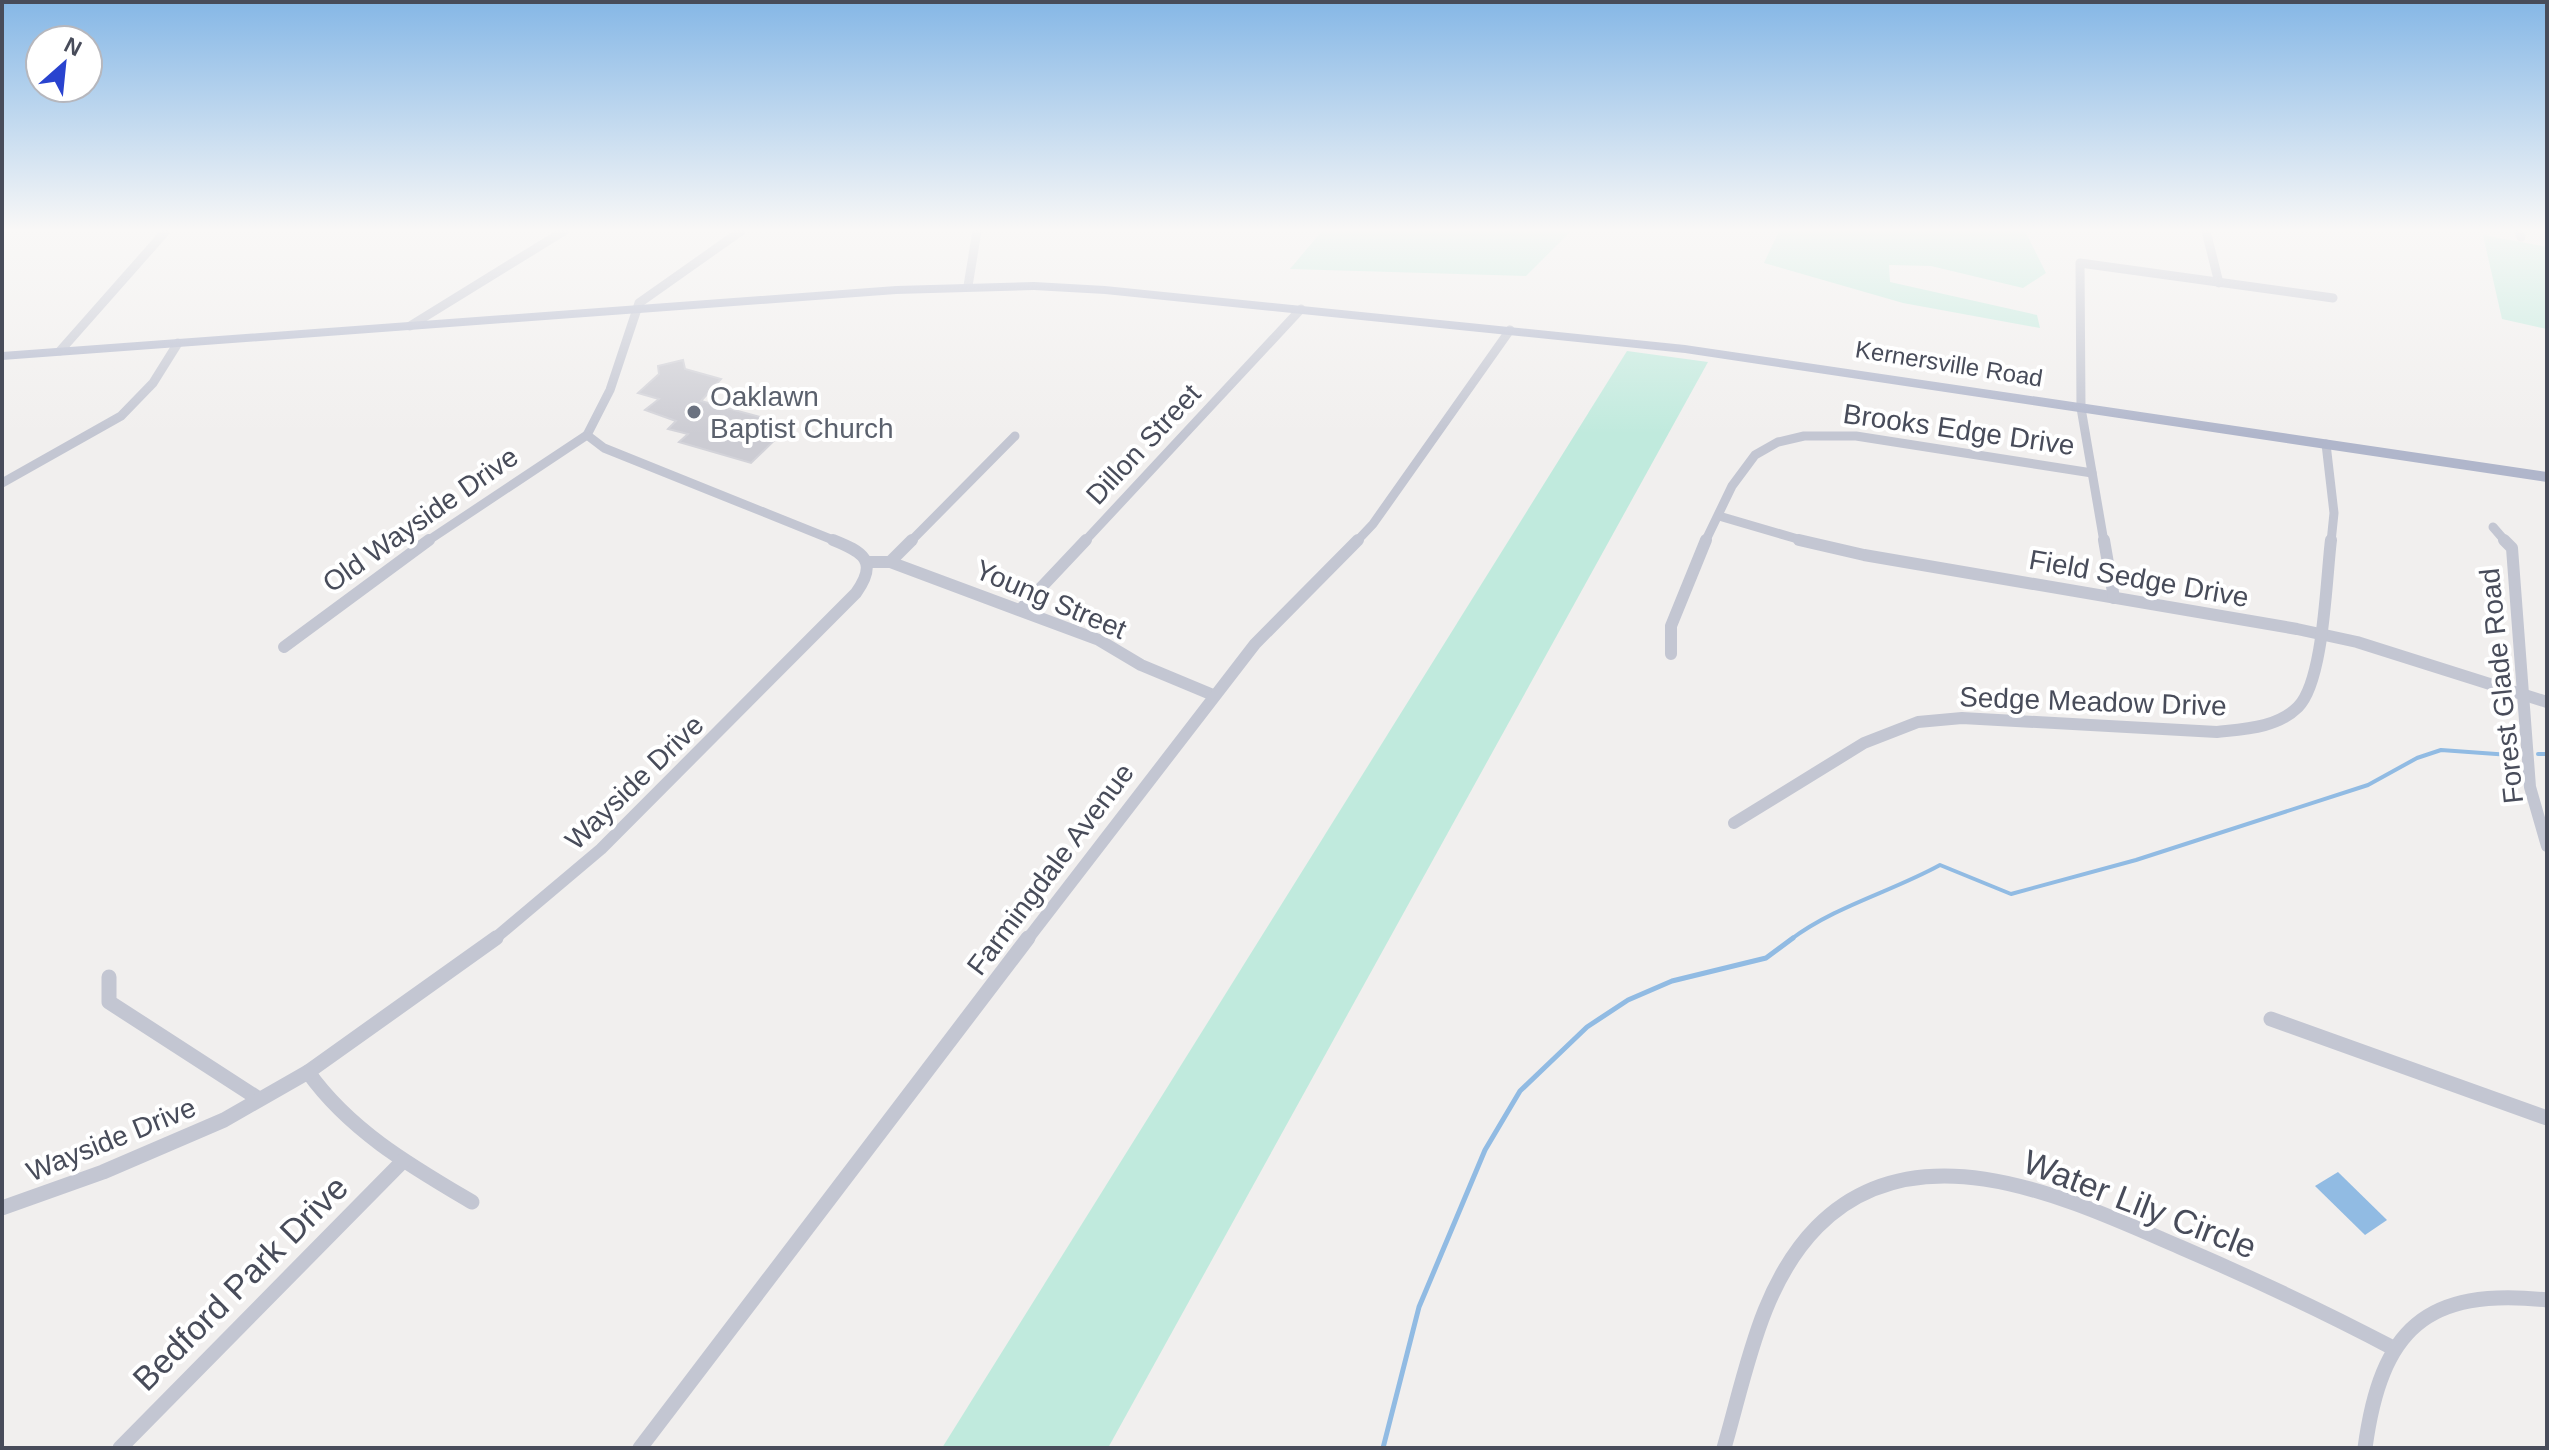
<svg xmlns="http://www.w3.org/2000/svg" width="2549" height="1450" font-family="Helvetica,sans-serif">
	<rect width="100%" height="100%" fill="#f1efee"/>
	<g fill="#c0eadd">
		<path d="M1322 231H1571L1526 276 1290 269Z"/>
		<path d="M1779 231H2025L2046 273 2023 288 1931 266 1889 265 1890 282 2037 315 2040 328 1903 303 1764 263Z"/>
		<path d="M2483 235 2547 247V329L2502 319Z"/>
		<path d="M1627 351 1708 362 1108 1448H942Z"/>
	</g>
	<path fill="#91bbe3" d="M2338 1172 2387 1220 2365 1235 2315 1186Z"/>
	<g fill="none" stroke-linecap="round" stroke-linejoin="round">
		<g stroke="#91bbe3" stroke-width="4">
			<path d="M2538 754H2547"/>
			<path d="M1790 940C1835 906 1891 892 1940 865L2011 894 2136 860 2368 785 2417 758 2441 750 2510 755"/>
		</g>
		<path stroke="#91bbe3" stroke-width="5" d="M1383 1448 1419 1307 1485 1150 1520 1091 1587 1027 1628 1000 1672 981 1766 958 1793 938"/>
	</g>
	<path fill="#ccccd3" stroke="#d3d3d9" stroke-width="2" d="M683 360 685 369 721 379 701 401 790 425 751 463 679 442 688 434 668 429 676 421 645 410 659 399 638 393 659 374 658 366Z"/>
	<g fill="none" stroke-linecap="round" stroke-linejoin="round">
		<g stroke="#c3c6d2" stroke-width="9">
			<path d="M741 231 639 303 610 390 587 435 604 448 838 542"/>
			<path d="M2206 231 2219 283"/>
			<path d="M2519 231 2521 237"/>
			<path d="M968 286 977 231"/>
			<path d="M410 326 564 231"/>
			<path d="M60 351 166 231"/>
			<path d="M2326 444 2334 513 2331 542"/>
			<path d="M2 483 121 416 153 383 178 343"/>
			<path d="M1719 516 1808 542"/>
			<path d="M2493 527 2506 542"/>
			<path d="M426 542 587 435"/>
			<path d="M910 542 1015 436"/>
			<path d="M1084 542 1301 309"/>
			<path d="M1356 542 1373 524 1510 330"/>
			<path d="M1705 542 1732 486 1755 455 1778 442 1804 436H1856L2092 473"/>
			<path d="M2104 542 2081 408 2080 263 2333 298"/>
		</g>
		<g stroke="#c3c6d2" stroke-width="12">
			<path d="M1799 540 1864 555 2297 629 2357 642 2547 702"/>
			<path d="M2104 540 2114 598"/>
			<path d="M2504 540 2512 548 2530 787 2547 846"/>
			<path d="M868 562H890L1099 640 1141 665 1213 695"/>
			<path d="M890 562 912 540"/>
			<path d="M1020 610 1086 540"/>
			<path d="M284 647 429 540"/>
			<path d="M1671 654V626L1706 540"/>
			<path d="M1734 823 1864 743 1918 722 1962 718 2217 732C2244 729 2277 728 2298 707 2324 681 2326 579 2331 540"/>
			<path d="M493 940 601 849 856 593C879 561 863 552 833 540"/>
			<path d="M1027 940 1255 644 1358 540"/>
		</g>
		<g stroke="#c3c6d2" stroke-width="15">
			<path d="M109 977V1002L259 1099"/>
			<path d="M2271 1019 2547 1118"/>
			<path d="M308 1072C350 1131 411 1166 472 1202"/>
			<path d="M2 1208 103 1172 224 1120 308 1072 496 938"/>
			<path d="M120 1448 403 1161"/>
			<path d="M640 1448 1028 938"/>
			<path d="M1724 1448C1746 1373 1760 1285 1817 1227 1918 1124 2073 1201 2180 1247 2252 1278 2323 1311 2393 1348"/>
			<path d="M2365 1448C2381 1329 2426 1287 2547 1300"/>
		</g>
		<path fill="#b0b6cb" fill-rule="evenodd" d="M1034 282 1105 286 1685 345 2547 472V482L1685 353 1105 294 1034 290 896 294 2 360V352L896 286Z"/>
	</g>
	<linearGradient id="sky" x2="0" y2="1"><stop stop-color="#85b7e6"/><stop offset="0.53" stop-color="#f9f8f7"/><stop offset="1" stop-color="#f9f8f7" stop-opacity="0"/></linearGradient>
	<rect width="2549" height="434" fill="url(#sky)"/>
	<circle fill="#6b7280" stroke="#fff" stroke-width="3" cx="694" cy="412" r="8"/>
	<g text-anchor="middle" stroke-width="8" stroke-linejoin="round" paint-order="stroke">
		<g font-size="24" fill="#484c5a" stroke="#fff">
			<text transform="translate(1949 364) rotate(9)" y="8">Kernersville Road</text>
		</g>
		<g font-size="28" fill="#5b616d" stroke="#fff" text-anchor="start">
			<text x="710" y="406">Oaklawn<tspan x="710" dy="32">Baptist Church</tspan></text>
		</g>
		<g font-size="28" fill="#484c5a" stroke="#fff">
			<text transform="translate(1959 429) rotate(8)" y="10">Brooks Edge Drive</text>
			<text transform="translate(1143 444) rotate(-47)" y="10">Dillon Street</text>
			<text transform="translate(420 519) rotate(-35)" y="10">Old Wayside Drive</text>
			<text transform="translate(2139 578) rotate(10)" y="10">Field Sedge Drive</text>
			<text transform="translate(1051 599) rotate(23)" y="10">Young Street</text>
			<text transform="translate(2501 686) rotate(-96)" y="10">Forest Glade Road</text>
			<text transform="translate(2093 701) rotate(2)" y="10">Sedge Meadow Drive</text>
			<text transform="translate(634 782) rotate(-44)" y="10">Wayside Drive</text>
			<text transform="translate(1050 869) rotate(-53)" y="10">Farmingdale Avenue</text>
			<text transform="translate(111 1139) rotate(-22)" y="10">Wayside Drive</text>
		</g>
		<g font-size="34" fill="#484c5a" stroke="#fff">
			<text transform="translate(2140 1204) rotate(21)" y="12">Water Lily Circle</text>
			<text transform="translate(240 1283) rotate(-45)" y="12">Bedford Park Drive</text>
		</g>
	</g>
	<rect width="2549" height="1450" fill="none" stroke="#484c5a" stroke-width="8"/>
	<g transform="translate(64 64) rotate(27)"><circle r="38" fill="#ffffff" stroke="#b6b7bd" stroke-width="2"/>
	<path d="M0-6L14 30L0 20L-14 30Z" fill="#2943cf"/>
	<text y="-12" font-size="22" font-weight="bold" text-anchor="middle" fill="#484c5a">N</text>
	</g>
</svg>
